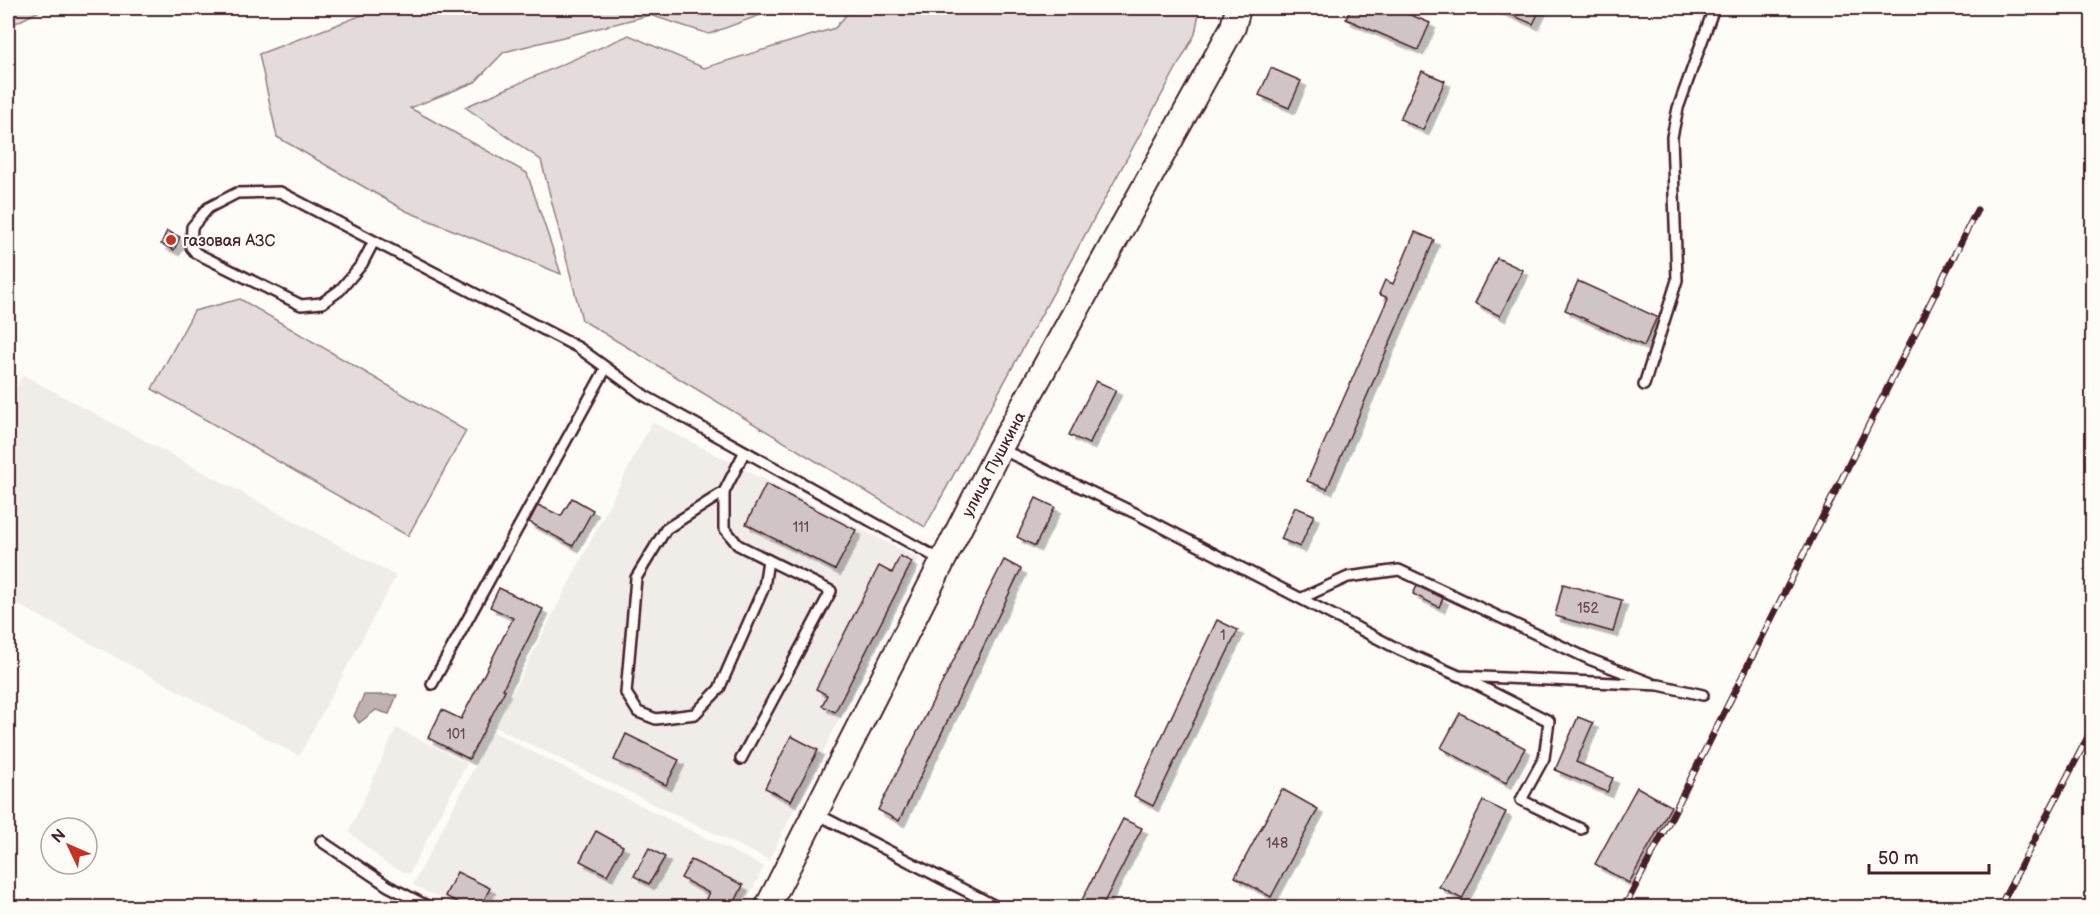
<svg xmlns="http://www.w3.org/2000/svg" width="2100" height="915" font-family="'Balsamiq Sans',sans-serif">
	<defs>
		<filter id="shadow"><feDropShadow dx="5.5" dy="5.5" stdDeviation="0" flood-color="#0004"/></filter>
	</defs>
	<rect width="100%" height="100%" fill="#fdfcf7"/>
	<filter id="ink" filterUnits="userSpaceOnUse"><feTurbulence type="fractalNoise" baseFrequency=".0167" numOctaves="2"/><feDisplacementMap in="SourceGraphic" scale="12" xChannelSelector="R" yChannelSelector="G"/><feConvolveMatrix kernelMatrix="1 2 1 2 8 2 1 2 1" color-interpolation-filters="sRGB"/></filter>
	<g filter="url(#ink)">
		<g fill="#f0ece8">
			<path d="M23 375 396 576 299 756 8 599V404Z"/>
			<path d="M652 422 919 559 769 860 495 727Z"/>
			<path d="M396 728 467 763 409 874 387 864 349 832Z"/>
			<path d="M493 732 764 867 743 907H459L413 885Z"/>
		</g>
		<g fill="#e3dcda" stroke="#967e82" stroke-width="1.5">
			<path d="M8 8H45L8 27Z"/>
			<path d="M381 8H779L709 34 650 15 504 52 475 82 410 108 527 173 561 274 406 211 277 137 259 54Z"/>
			<path d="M852 8H1200L1195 34 925 527 582 320 541 160 465 107 629 35 704 68 835 28Z"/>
			<path d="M240 299 466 431 408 536 152 389 194 311Z"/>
		</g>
		<path fill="#c0b1b1" stroke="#91777b" stroke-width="1.5" d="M364 695H397L389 714 376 710 359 723 354 716Z"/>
		<g fill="#d0c5c4" stroke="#4a1f2b" stroke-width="1.5" filter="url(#shadow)">
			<path d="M1351 8H1394L1430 23 1418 50 1346 19Z"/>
			<path d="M1495 8H1541L1533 24Z"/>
			<path d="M1271 68 1301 81 1289 108 1259 95Z"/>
			<path d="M1422 71 1445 81 1423 130 1400 119Z"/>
			<path d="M167 231 180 237 174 250 161 244Z"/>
			<path d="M1415 232 1434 240 1327 489 1307 481 1388 298 1379 294 1385 280 1393 284Z"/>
			<path d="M1497 258 1523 270 1500 316 1475 303Z"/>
			<path d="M1578 281 1657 317 1644 346 1565 310Z"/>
			<path d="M1096 381 1116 390 1089 444 1069 435Z"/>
			<path d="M766 484 856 530 835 570 746 524Z"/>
			<path d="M572 498 593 510 573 546 529 522 538 505 561 516Z"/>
			<path d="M1036 498 1055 507 1035 546 1017 537Z"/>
			<path d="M1295 507 1314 515 1300 547 1281 539Z"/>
			<path d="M900 556 912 562 835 712 822 706 827 695 816 689 879 566 892 573Z"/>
			<path d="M1004 560 1021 569 899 821 878 810Z"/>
			<path d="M1563 584 1622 600 1613 632 1555 616Z"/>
			<path d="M1417 586 1443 598 1439 607 1413 594Z"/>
			<path d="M499 588 543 609 503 689 505 690 469 759 428 738 442 710 461 719 513 618 490 607Z"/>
			<path d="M1217 620 1238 630 1153 806 1134 796Z"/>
			<path d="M1460 713 1525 748 1506 783 1441 748Z"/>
			<path d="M1578 717 1593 723 1576 762 1613 778 1607 792 1555 770Z"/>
			<path d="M626 734 679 760 666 785 614 760Z"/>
			<path d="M791 736 818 750 791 801 765 788Z"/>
			<path d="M1637 787 1671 806 1629 883 1595 864Z"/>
			<path d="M1282 789 1318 809 1271 897 1235 877Z"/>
			<path d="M1483 801 1506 812 1462 899 1439 887Z"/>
			<path d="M1123 819 1142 828 1101 908H1088L1080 904Z"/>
			<path d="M596 831 623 846 607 875 580 861Z"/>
			<path d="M649 848 665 857 649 884 634 876Z"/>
			<path d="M691 860 743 885 732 908H701L709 893 681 878Z"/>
			<path d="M457 872 490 888 480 908H469L445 896Z"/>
		</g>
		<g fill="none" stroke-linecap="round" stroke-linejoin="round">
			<g stroke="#4a1f2b" stroke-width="14">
				<g id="service">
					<path d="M374 241 362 264 340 290 322 303 301 305 196 253 191 247 192 227 208 208 237 193 280 192 579 348 645 396 941 560"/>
					<path d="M1644 385 1677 280 1672 137 1678 108 1714 8"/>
					<path d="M1001 449 1139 515 1400 650 1459 676 1659 685 1703 695"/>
					<path d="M724 492 666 529 636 578 626 693 638 712 656 719 695 714 719 689 764 587 768 560"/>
					<path d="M1302 598 1348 577 1399 570 1589 659 1651 683"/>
					<path d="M1464 678 1549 721 1544 758 1521 800 1581 829"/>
					<path d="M432 684 606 368"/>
					<path d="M741 759 831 591 738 545 724 528V492L744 453"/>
					<path d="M817 814 999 908"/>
					<path d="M321 841 388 886 431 908"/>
				</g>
			</g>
			<g stroke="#4a1f2b" stroke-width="28">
				<path id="secondary" d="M767 908 1000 448 1233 27 1238 8"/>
			</g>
			<use href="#service" stroke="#fdfcf7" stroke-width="9"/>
			<use href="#secondary" stroke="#fdfcf7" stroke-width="24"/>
			<g stroke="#4a1f2b" stroke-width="7">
				<g id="rail">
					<path d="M1624 908 1672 816 1977 210"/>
					<path d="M1999 908 2092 729"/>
				</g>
			</g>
			<use href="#rail" stroke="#fdfcf7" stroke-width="4.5" stroke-dasharray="14" stroke-linecap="butt"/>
		</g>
	</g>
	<circle fill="#c8321e" stroke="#fdfcf7" stroke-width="2" cx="171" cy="240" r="6"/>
	<g text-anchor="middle" stroke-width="4.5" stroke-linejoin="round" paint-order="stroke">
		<g font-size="14" fill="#6c4851">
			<text x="801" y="532">111</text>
			<text x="1588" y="613">152</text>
			<text x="1223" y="640">1</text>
			<text x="456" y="739">101</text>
			<text x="1277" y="848">148</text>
		</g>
		<g font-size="16" fill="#4a1f2b" stroke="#fdfcf7" text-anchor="start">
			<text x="183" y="246">газовая АЗС</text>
		</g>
		<g font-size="16" fill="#4a1f2b" stroke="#fdfcf7">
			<text transform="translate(993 464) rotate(-62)" y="6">улица Пушкина</text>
		</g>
	</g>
	<rect width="2100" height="915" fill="none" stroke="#fdfcf7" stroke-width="30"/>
	<rect x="15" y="15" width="2070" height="885" fill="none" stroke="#4a1f2b" stroke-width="2" filter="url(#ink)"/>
	<g transform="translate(69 846) rotate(314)"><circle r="28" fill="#fdfcf7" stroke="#b5a4a5" stroke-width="1.5"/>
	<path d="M0-4.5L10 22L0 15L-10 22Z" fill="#c8321e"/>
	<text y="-9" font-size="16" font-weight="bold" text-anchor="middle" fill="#4a1f2b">N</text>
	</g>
	<path d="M1869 864v9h120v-9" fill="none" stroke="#4a1f2b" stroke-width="3"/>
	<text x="1878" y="864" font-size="18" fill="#4a1f2b" stroke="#fdfcf7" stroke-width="4.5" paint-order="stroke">50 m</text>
</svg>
